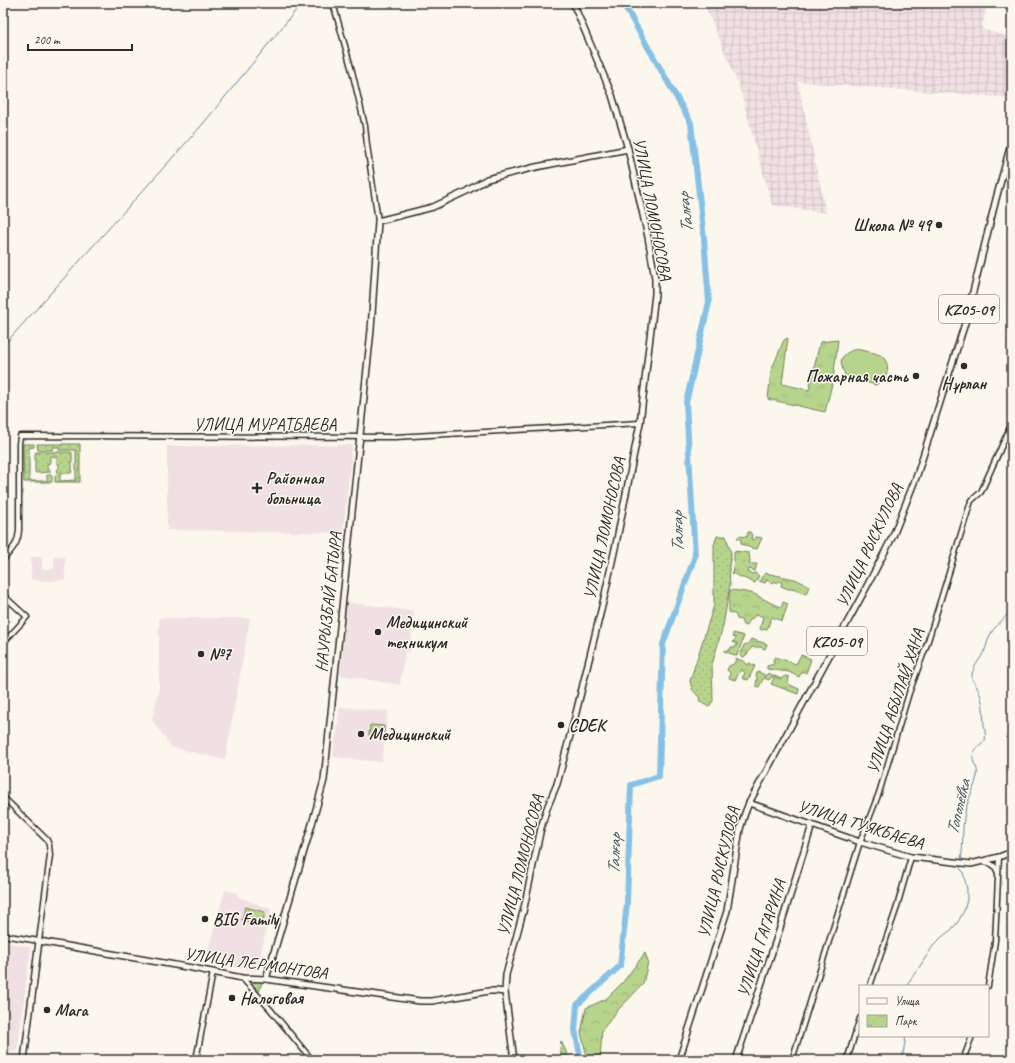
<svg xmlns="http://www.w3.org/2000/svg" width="1015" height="1063" font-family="Caveat,sans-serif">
	<defs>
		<pattern id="industrial-grid" width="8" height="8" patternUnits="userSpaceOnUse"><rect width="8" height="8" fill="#f1e0e3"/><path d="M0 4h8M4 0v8" fill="none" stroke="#cfc0c3"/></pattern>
		<pattern id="grass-dots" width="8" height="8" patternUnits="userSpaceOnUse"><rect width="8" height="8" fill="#b7d48c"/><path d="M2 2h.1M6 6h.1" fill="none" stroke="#9eb679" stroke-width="1.8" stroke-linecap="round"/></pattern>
		<pattern id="forest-crowns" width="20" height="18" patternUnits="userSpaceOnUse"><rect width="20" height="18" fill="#b7d48c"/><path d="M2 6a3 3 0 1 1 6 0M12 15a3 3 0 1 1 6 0" fill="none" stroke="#9eb679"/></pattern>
		<pattern id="park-tufts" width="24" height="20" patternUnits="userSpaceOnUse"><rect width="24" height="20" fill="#b7d48c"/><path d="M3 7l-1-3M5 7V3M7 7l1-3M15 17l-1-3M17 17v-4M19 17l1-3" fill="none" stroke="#9eb679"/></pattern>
	</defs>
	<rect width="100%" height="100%" fill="#fbf7ec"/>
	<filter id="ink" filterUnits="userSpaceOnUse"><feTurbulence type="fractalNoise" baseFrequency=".025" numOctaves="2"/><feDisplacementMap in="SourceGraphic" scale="8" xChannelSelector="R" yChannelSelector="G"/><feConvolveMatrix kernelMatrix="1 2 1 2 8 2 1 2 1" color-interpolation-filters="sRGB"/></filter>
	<g filter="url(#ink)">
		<g fill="#f1e0e3">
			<path d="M352 445 343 533 167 530V446Z"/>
			<path d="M31 557H42V569H54V557H65V580H55L54 581H41V580H31Z"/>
			<path d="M346 602 414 611 410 652H405L400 685 340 675Z"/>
			<path d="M159 618H250L225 760 171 747 152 720 159 689Z"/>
			<path d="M340 707 388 711 382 762 333 757Z"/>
			<path d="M225 890 238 893V897L271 909 257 971 205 961Z"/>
			<path d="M3 942 31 947 17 1052 3 1051Z"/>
		</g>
		<path fill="url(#industrial-grid)" d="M704 3H987L982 29 1012 38V98L798 82 826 213 772 205 740 89Z"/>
		<g fill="url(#grass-dots)" stroke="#71805c">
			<path d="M23 444H34V447L29 448V481H47V475H52V482H24Z"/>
			<path d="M37 444H80V482H55V475H60V481L76 480V450H59V447H53V450H38Z"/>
			<path d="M36 452H71L72 453V472L71 473H58L57 470 59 468V464L57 463V457L50 456V463L47 464V468L50 470V472L36 473 35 472V453Z"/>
			<path d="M717 536H726L731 553 729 567 730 585 723 626 712 665 713 701 709 707 700 702 699 697 692 689 690 681 714 605V545Z"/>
			<path d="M249 980 262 982 259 992Z"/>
			<path d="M561 1041 569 1058 570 1060H562L560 1049Z"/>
		</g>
		<g fill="url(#forest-crowns)" stroke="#71805c">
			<path d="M748 532H750L752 535 751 539 754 540 756 537 762 538 757 549 751 548 741 544V540L737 538 739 536 747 537Z"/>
			<path d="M734 551 749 553 750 561 749 564H757L755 571 749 569 748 572 753 574 755 573 759 576 755 583 732 573 734 561Z"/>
			<path d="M765 573 795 579 809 586 806 594 792 589H788L781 586 782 583 779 581 777 583 775 581 772 584 767 580 765 583 759 581Z"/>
			<path d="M730 590 740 591 751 593 756 595 769 602 781 607 783 602 788 604 782 621 772 617 767 629 761 630 760 628 763 617 757 614 750 620 746 626 743 625 741 620 737 619 736 615 729 612V596Z"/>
			<path d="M733 633 744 636 737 656 724 651 730 650 731 647H736L737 644 733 642 736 638 733 637Z"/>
			<path d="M751 639 767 644 765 649 760 647H752L749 652 744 657 740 656 744 645 748 644Z"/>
			<path d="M801 655 811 659 806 673 802 671 799 677 789 672 767 669V666L774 664 773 660 775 657 796 664Z"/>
			<path d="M736 659 744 661 747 664V666L749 663 755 666 748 680 742 678 745 673 741 669 735 680 729 678 730 673 727 670 729 666 734 664Z"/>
			<path d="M758 672 765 675 759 687 756 686 757 678 756 675Z"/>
			<path d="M768 673 781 679 785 676 789 677 788 683 790 685 799 689 798 694 771 684 774 678 771 677 769 680 764 678Z"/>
			<path d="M645 953 648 962 643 984 617 1011 602 1030 600 1060H588L581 1033 586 1008 606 999 623 982Z"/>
		</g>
		<path fill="url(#park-tufts)" stroke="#71805c" d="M788 338 782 384 809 390 820 342 838 340 833 380 825 412 768 399 771 371 784 340Z"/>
		<g fill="#b7d48c" stroke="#71805c">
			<path d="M856 349C863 351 874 352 880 355 889 360 890 373 883 379 881 382 878 383 876 385L846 377C839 362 838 355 856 349Z"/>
			<path d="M370 725 384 726V736L369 735Z"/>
			<path d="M245 907 265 912 262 925 242 920Z"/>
		</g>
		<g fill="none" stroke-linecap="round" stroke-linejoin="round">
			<g stroke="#62849b" stroke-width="1">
				<path d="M3 346 202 125 302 3"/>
				<path d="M961 861C964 844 961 826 966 808 969 797 975 787 977 776 979 767 973 765 973 758 972 751 980 744 985 741 986 735 985 731 984 725 983 714 984 703 979 692 978 687 973 682 972 678 971 668 981 659 985 650 987 644 988 638 991 633 997 623 1008 618 1012 606"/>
				<path d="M908 986V983L920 966 933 946 943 936 951 930 958 922 964 911 967 900V889L963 872 960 868 961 864"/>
				<path d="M902 1060 906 1036"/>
			</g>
			<path stroke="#86c0e5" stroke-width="6" d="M581 1060 575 1030 577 1005 620 966 627 903 631 785 659 776 663 644 695 556 686 403 709 302 704 239 691 123 623 3"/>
			<g stroke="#2b2b2b" stroke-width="7">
				<g id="minor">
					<path d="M333 3 352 71 365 126 367 145 378 221"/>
					<path d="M3 560C12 549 18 545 19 530V444L20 436 395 437 640 423"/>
					<path d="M3 595 27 617 3 643"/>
					<path d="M3 797 47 840 49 845 50 855 39 941 3 935"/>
					<path d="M984 862C993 864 994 864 998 873"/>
					<path d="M242 978 270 1009 312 1060"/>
					<path d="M870 986 896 910 911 857"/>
					<path d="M988 986 995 941 999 857"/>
					<path d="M196 1060 213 972"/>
					<path d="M792 1060 860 842 879 793 909 693 927 644 971 501 981 492 1012 423"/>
					<path d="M847 1060 860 1018"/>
					<path d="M963 1060 972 1036"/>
				</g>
			</g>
			<g stroke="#2b2b2b" stroke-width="8">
				<g id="major">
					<path d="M749 803 860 842 911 857 971 864 999 857 1012 852"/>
					<path d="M266 979 312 824 324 780 371 330 378 221 433 207 467 191 487 179 536 167 628 149"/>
					<path d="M24 1060 39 941 192 968 242 978 266 979 420 1001H432L489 991H496L505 992"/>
					<path d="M514 1060 505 992 506 975 524 908 541 828 547 808 557 784 575 717 605 594 617 539 640 423 655 294V278L648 237 628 149 612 95 573 3"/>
					<path d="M679 1060 727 911 740 829 745 813 749 803 866 588 893 536 904 508 917 475 966 320 996 199 1012 140"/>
					<path d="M736 1060 780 928 812 825"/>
				</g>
			</g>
			<use href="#minor" stroke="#fbf7ec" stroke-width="4"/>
			<use href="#major" stroke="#fbf7ec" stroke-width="5"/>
		</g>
	</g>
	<g fill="#2b2b2b" stroke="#fbf7ec" stroke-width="1.5">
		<circle cx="939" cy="225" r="4"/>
		<circle cx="964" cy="366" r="4"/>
		<circle cx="916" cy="376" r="4"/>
		<path d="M255 482h4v4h4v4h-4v4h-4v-4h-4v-4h4z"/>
		<circle cx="378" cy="632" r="4"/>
		<circle cx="201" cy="654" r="4"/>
		<circle cx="561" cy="725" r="4"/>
		<circle cx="361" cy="734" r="4"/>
		<circle cx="205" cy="919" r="4"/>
		<circle cx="232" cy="998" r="4"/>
		<circle cx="47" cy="1010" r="4"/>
	</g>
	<g text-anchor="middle" stroke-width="3" stroke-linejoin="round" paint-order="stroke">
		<g fill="#fbf7ec" stroke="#696865" stroke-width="1">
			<rect x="939" y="295" width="60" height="28" rx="3"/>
			<rect x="807" y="627" width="60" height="28" rx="3"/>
		</g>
		<g font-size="16" font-weight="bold" fill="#2b2b2b">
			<text x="969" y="315">KZ05-09</text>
			<text x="837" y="647">KZ05-09</text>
		</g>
		<g font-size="17" fill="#2b2b2b" stroke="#fbf7ec">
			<text transform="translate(653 209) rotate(79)" y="6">УЛИЦА ЛОМОНОСОВА</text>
			<text x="265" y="430">УЛИЦА МУРАТБАЕВА</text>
			<text transform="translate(604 528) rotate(-78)" y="6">УЛИЦА ЛОМОНОСОВА</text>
			<text transform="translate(869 545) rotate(-65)" y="6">УЛИЦА РЫСКУЛОВА</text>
			<text transform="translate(328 602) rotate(-84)" y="6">НАУРЫЗБАЙ БАТЫРА</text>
			<text transform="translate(895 701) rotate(-72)" y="6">УЛИЦА АБЫЛАЙ ХАНА</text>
			<text transform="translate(861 824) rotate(17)" y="6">УЛИЦА ТУЯКБАЕВА</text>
			<text transform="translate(520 865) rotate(-76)" y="6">УЛИЦА ЛОМОНОСОВА</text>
			<text transform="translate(718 872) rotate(-77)" y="6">УЛИЦА РЫСКУЛОВА</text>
			<text transform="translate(761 938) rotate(-72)" y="6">УЛИЦА ГАГАРИНА</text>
			<text transform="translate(256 963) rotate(8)" y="6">УЛИЦА ЛЕРМОНТОВА</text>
		</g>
		<g font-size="17" font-weight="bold" fill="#2b2b2b" stroke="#fbf7ec" text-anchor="start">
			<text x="931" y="231" text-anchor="end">Школа № 49</text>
			<text x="908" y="382" text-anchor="end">Пожарная часть</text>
			<text x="964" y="389" text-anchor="middle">Нұрлан</text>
			<text x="266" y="484">Районная<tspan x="266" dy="20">больница</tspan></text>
			<text x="386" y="628">Медицинский<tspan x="386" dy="20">техникум</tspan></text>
			<text x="209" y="660">№7</text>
			<text x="569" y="731">CDEK</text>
			<text x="369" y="740">Медицинский</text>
			<text x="213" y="925">BIG Family</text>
			<text x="240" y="1004">Налоговая</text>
			<text x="55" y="1016">Мага</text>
		</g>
		<g font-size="18" font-style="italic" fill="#465863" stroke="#fbf7ec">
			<text transform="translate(685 213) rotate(-96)" y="6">Талғар</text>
			<text transform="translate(677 532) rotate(-91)" y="6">Талғар</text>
			<text transform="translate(958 807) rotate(-77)" y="6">Тополёвка</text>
			<text transform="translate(614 854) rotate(-88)" y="6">Талғар</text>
		</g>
	</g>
	<rect width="1015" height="1063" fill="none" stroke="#fbf7ec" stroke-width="16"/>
	<rect x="8" y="8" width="999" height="1047" fill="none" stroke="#2b2b2b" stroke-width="1.5" filter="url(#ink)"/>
	<rect x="859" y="985" width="130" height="52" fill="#fbf7ec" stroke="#a8a59f"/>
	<rect x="867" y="998" width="20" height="6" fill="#fbf7ec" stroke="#a8a59f"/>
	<text x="895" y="1005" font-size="12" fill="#2b2b2b">Улица</text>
	<rect x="867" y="1015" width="20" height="12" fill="url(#park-tufts)" stroke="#a8a59f"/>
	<text x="895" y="1025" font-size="12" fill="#2b2b2b">Парк</text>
	<path d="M28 44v6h104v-6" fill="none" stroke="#2b2b2b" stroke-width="2"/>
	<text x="34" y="44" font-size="12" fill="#2b2b2b" stroke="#fbf7ec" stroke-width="3" paint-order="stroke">200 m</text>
</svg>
